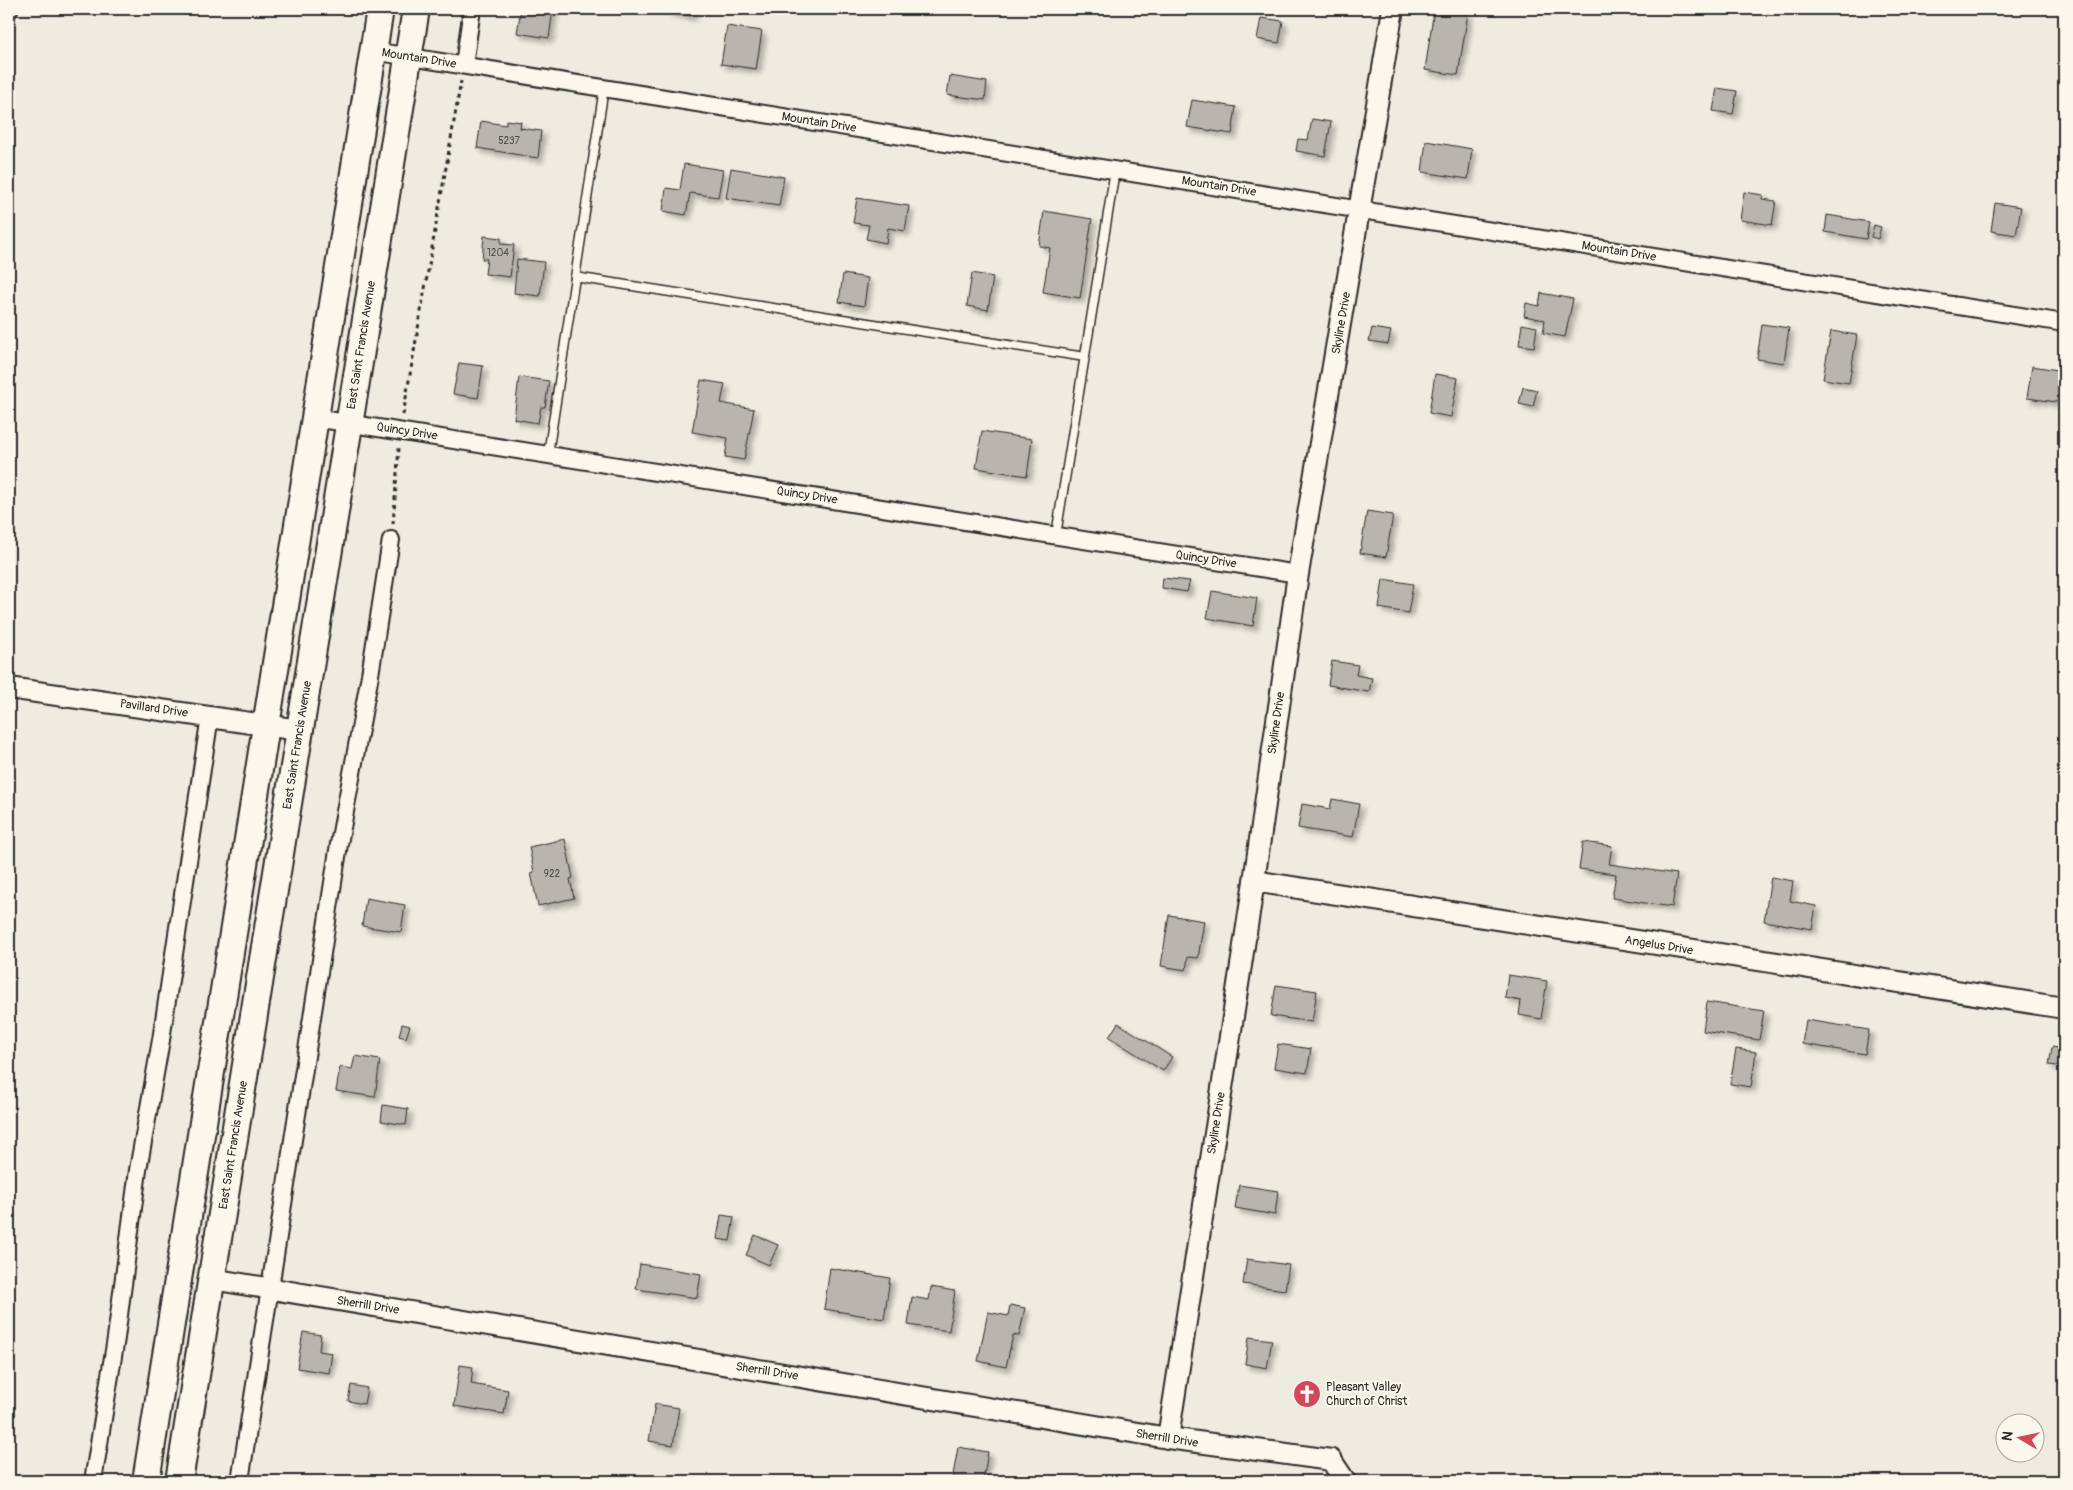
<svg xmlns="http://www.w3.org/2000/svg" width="2073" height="1490" font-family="Pangolin,sans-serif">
	<defs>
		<filter id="shadow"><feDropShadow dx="4.5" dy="4.5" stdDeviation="2.5" flood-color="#0004"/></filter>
	</defs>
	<rect width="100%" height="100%" fill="#eeebe0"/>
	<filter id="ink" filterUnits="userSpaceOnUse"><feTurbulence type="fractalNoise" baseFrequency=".02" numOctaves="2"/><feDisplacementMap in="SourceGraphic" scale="10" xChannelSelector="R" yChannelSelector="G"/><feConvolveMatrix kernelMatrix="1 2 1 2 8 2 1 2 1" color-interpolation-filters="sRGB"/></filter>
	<g filter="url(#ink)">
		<g fill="#b8b5ae" stroke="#2b2b2b" filter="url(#shadow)">
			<path d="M521 9H553L549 38 517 33Z"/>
			<path d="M668 9H693L692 16 668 12Z"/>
			<path d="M1434 9 1468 13 1458 75 1425 70Z"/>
			<path d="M1261 18 1283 21 1279 43 1257 39Z"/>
			<path d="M727 26 762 31 756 69 721 64Z"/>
			<path d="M950 76 987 82 985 100 947 95Z"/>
			<path d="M1717 88 1737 91 1733 114 1713 111Z"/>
			<path d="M1192 100 1236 107 1232 134 1187 127Z"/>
			<path d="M1312 119 1331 122 1325 156 1296 151 1298 139 1308 140Z"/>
			<path d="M506 120 521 122 520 128 541 131 538 158 477 148 481 121 506 125Z"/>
			<path d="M1426 141 1472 149 1468 179 1422 172Z"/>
			<path d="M684 164 723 170 718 197 690 193 686 215 663 211 666 188 680 190Z"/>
			<path d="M731 168 784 177 779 206 726 198Z"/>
			<path d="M1744 192 1763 195 1762 199 1776 201 1772 225 1740 220Z"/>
			<path d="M857 198 909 206 905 231 888 228 886 243 866 239 869 225 853 223Z"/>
			<path d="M1995 203 2021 207 2016 235 1991 231Z"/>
			<path d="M1044 211 1092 219 1080 298 1043 292 1050 248 1039 246Z"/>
			<path d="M1827 215 1869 222 1866 239 1825 232Z"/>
			<path d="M1874 225 1881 227 1878 239 1871 237Z"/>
			<path d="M484 236 501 238V244L514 245 510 277 485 274 487 259H482Z"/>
			<path d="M517 259 544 262 540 296 514 293Z"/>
			<path d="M972 273 993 277 988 310 967 306Z"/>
			<path d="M843 274 868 278 864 306 839 302Z"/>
			<path d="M1541 293 1573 299 1565 337 1543 333 1545 320 1524 316 1526 303 1539 306Z"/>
			<path d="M1522 324 1537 327 1534 347 1519 345Z"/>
			<path d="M1762 324 1789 328 1784 363 1757 359Z"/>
			<path d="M1372 328 1391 331 1388 344 1369 341Z"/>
			<path d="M1831 331 1857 335 1849 383 1823 379Z"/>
			<path d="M459 363 483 366 478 398 453 394Z"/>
			<path d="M2032 366 2064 371V403L2027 398Z"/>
			<path d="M1435 374 1458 378 1451 417 1429 413Z"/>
			<path d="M519 377 549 381 545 407H541L538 423 514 419Z"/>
			<path d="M701 380 725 384 721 403 754 409 744 460 725 457 728 438 692 432Z"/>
			<path d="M1523 387 1537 390 1533 407 1519 404Z"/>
			<path d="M982 431 1032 439 1027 476 976 468Z"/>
			<path d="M1367 511 1393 515 1386 557 1360 553Z"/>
			<path d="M1163 578 1190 581 1187 592 1162 588Z"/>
			<path d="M1383 579 1413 584 1408 613 1379 608Z"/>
			<path d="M1212 591 1257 598 1253 626 1207 618Z"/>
			<path d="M1332 661 1358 665 1356 675 1372 678 1369 692 1328 685Z"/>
			<path d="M1332 799 1359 804 1353 837 1298 828 1302 804 1330 809Z"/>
			<path d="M565 839 573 878 570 879 574 898 538 906 531 873 534 872 529 847Z"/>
			<path d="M1583 842 1612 846 1609 864 1677 874 1672 907 1612 898 1616 874 1579 869Z"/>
			<path d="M1771 877 1793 881 1790 901 1816 906 1812 929 1764 921Z"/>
			<path d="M366 898 405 905 401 932 362 926Z"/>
			<path d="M1169 915 1204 921 1198 958 1188 957 1186 970 1161 966Z"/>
			<path d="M1508 975 1547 981 1541 1019 1519 1015 1521 1001 1505 998Z"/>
			<path d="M1276 985 1317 991 1312 1022 1271 1016Z"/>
			<path d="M1707 1002 1764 1011 1759 1040 1703 1031Z"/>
			<path d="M1806 1020 1869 1030 1865 1054 1802 1044Z"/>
			<path d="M1118 1023 1172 1057 1163 1071 1109 1037Z"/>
			<path d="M402 1024 410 1026 406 1038 399 1036Z"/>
			<path d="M1278 1044 1311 1049 1307 1073 1274 1068Z"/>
			<path d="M2052 1047 2064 1049V1067L2049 1065Z"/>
			<path d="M1736 1049 1756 1052 1751 1087 1730 1084Z"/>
			<path d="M355 1056 380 1060 375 1097 336 1091 340 1067 352 1069Z"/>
			<path d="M383 1105 408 1109 406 1125 381 1121Z"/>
			<path d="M1239 1185 1278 1191 1275 1215 1235 1208Z"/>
			<path d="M721 1215 734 1217 730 1241 717 1239Z"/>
			<path d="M755 1235 778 1245 769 1265 746 1255Z"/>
			<path d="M1247 1259 1289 1265 1285 1290 1243 1284Z"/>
			<path d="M640 1264 701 1274 697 1298 636 1289Z"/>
			<path d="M830 1268 890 1278 884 1319 824 1309Z"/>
			<path d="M931 1287 955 1291 949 1331 908 1325 912 1297 929 1300Z"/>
			<path d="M1010 1305 1025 1308 1019 1336 1013 1335 1006 1367 978 1361 988 1312 1008 1316Z"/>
			<path d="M303 1332 321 1335 319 1351 332 1353 329 1373 297 1368Z"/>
			<path d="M1249 1337 1272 1340 1267 1368 1245 1364Z"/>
			<path d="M460 1365 473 1367 471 1384 508 1390 504 1414 454 1406Z"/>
			<path d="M351 1385 367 1388 364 1404 348 1401Z"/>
			<path d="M655 1404 679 1408 673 1445 649 1441Z"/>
			<path d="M958 1447 988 1452 983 1481H952Z"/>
			<path d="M1116 1475 1154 1481H1115Z"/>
		</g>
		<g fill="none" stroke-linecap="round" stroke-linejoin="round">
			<g stroke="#2b2b2b" stroke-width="11">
				<g id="service">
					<path d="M575 277 1085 357"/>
					<path d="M548 454 604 88"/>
					<path d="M1056 535 1115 170"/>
				</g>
			</g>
			<g stroke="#2b2b2b" stroke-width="20">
				<g id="minor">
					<path d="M9 10V9"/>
					<path d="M373 51 2064 323"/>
					<path d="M464 65 472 9"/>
					<path d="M315 418 1298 574"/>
					<path d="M93 1481 116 1338 138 1170 161 1040 210 716"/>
					<path d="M240 1481 339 844 370 675 391 540"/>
				</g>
			</g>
			<g stroke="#2b2b2b" stroke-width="24">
				<g id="tertiary">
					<path d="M9 688 299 730"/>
					<path d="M1254 881 2064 1008"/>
					<path d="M212 1279 1168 1438 1331 1460 1345 1481"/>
					<path d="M1168 1438 1254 881 1298 574 1393 9"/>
				</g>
			</g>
			<g stroke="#2b2b2b" stroke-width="30">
				<g id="trunk">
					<path d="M146 1481 380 9"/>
					<path d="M179 1481 416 9"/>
				</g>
			</g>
			<g stroke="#2b2b2b" stroke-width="3" stroke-dasharray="4 4" stroke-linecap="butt">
				<path d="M403 415 461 81"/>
				<path d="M393 524 399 448"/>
			</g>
			<use href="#service" stroke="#fbf7ec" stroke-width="8"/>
			<use href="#minor" stroke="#fbf7ec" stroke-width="16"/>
			<use href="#tertiary" stroke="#fbf7ec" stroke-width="20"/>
			<use href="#trunk" stroke="#fbf7ec" stroke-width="26"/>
		</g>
	</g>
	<defs>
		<g id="church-disc" transform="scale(1.4375)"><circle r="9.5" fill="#d1495b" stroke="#fbf7ec"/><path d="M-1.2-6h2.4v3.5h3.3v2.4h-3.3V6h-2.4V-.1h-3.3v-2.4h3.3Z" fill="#fff"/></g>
	</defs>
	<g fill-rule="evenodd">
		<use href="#church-disc" x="1307" y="1394"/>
	</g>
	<g text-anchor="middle" stroke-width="4" stroke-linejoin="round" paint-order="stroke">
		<g font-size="10" fill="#4e4e4c">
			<text x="509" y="144">5237</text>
			<text x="498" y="256">1204</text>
			<text x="552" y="877">922</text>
		</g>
		<g font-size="12" fill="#2b2b2b" stroke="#fbf7ec">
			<text transform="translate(419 58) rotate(9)" y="4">Mountain Drive</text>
			<text transform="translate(819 122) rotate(9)" y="4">Mountain Drive</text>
			<text transform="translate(1219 186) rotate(9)" y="4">Mountain Drive</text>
			<text transform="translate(1619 251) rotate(9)" y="4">Mountain Drive</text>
			<text transform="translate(1341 323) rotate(-80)" y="4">Skyline Drive</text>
			<text transform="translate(361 345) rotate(-81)" y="4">East Saint Francis Avenue</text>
			<text transform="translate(407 431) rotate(9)" y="4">Quincy Drive</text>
			<text transform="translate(807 495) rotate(9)" y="4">Quincy Drive</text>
			<text transform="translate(1206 559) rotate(9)" y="4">Quincy Drive</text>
			<text transform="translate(154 708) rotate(8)" y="4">Pavillard Drive</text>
			<text transform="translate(1276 723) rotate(-82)" y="4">Skyline Drive</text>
			<text transform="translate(297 745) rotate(-81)" y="4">East Saint Francis Avenue</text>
			<text transform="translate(1659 945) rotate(9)" y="4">Angelus Drive</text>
			<text transform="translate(1216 1123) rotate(-81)" y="4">Skyline Drive</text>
			<text transform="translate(233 1145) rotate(-81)" y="4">East Saint Francis Avenue</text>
			<text transform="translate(368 1305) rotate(9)" y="4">Sherrill Drive</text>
			<text transform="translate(767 1371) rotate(9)" y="4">Sherrill Drive</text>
			<text transform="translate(1167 1438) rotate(9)" y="4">Sherrill Drive</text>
		</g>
		<g font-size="12" fill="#2b2b2b" stroke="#fbf7ec" text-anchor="start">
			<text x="1326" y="1391">Pleasant Valley<tspan x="1326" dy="14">Church of Christ</tspan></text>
		</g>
	</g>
	<rect width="2073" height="1490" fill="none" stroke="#fbf7ec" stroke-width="30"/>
	<rect x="15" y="15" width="2043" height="1460" fill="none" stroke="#2b2b2b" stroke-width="2" filter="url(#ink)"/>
	<g transform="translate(2020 1438) rotate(279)"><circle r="24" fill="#fbf7ec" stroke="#a8a59f"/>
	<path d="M0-4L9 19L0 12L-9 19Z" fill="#d1495b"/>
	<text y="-8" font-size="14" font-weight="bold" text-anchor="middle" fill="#2b2b2b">N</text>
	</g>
</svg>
